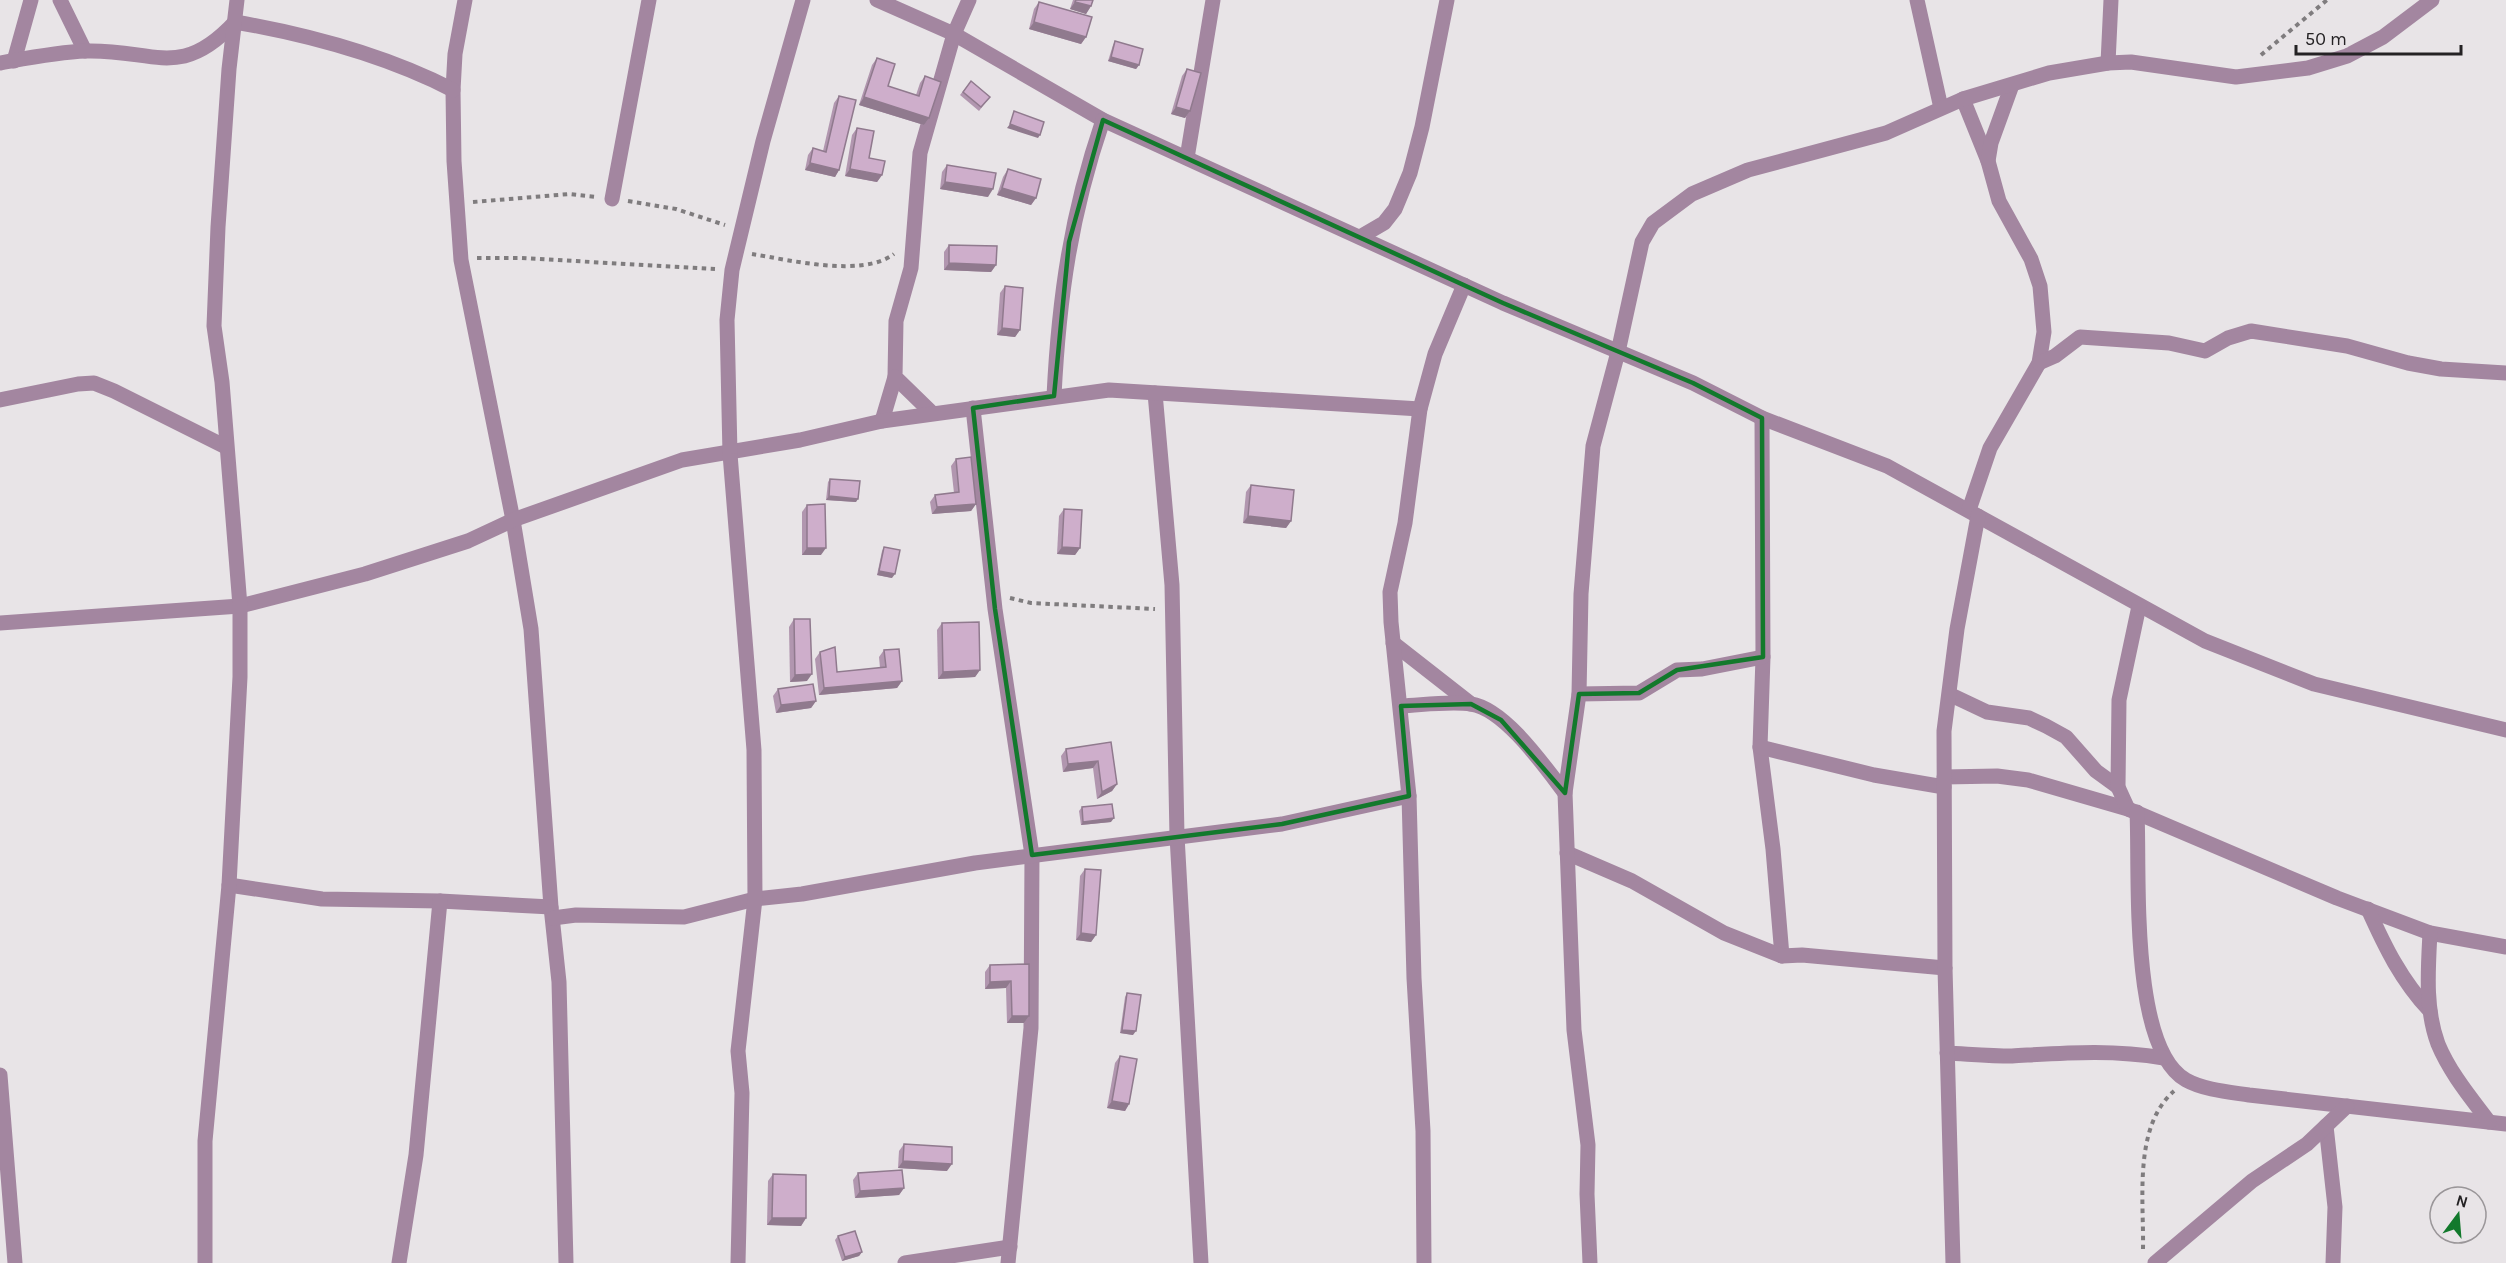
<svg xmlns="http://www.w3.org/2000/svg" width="2506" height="1263" font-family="Karla,sans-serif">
	<rect width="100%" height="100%" fill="#e8e4e7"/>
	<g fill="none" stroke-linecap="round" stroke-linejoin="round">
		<g stroke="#7f7c7e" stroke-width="4" stroke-dasharray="4.5 4.5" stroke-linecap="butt">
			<path d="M2261 55 2327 0"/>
			<path d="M628 201 676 209 725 225"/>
			<path d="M473 202 569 194 597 197"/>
			<path d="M752 254C790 260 862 278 894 254"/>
			<path d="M477 258H521L715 269"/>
			<path d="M1010 598 1031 603 1155 609"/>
			<path d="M2143 1249C2144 1200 2133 1127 2174 1091"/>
		</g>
		<g stroke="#a386a0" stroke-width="15">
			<path d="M60 0 85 51"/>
			<path d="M465 0 455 54 453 90 454 161 461 260 513 520 531 629 551 907 559 982 566 1263"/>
			<path d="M877 0 954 34 1103 120 1503 303 1693 383 1762 418 1887 466 2205 641 2314 684 2506 730"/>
			<path d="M1917 0 1941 108"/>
			<path d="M14 61 31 0"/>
			<path d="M0 63C28 58 58 52 86 51 154 49 180 81 235 22 310 35 385 55 453 90"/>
			<path d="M2108 63 2111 0"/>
			<path d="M1963 99 1988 161 1999 201 2031 259 2040 286 2044 332 2039 363 1990 448 1969 510"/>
			<path d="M1187 158 1213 0"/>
			<path d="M1988 161 1991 143 2012 85"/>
			<path d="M612 199 649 0"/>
			<path d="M1360 237 1384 223 1395 209 1410 173 1422 127 1447 0"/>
			<path d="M2039 363 2055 356 2080 337 2169 343 2205 351 2228 338 2251 331 2347 346 2408 363 2441 369 2506 373"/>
			<path d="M1155 393 1172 585 1177 836 1201 1263"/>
			<path d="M1054 396C1059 296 1071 214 1103 120"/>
			<path d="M0 400 78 384 94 383 114 391 226 447"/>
			<path d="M973 408 995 609 1032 855 1031 1028 1008 1263"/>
			<path d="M932 413 895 377 896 321 911 268 920 153 954 34 969 0"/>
			<path d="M1762 418 1763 657 1760 747 1773 849 1782 956"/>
			<path d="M882 421 895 377"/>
			<path d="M0 623 240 606 365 574 468 541 513 520 682 460 800 440 882 421 1109 390 1420 409"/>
			<path d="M1393 643 1471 704"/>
			<path d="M1579 694 1639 693 1677 670 1702 669 1763 657"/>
			<path d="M1951 695 1987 712 2029 718 2046 726 2066 737 2096 771 2118 787"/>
			<path d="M1401 706C1423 705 1449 701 1471 704 1505 709 1545 767 1565 793"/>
			<path d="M1760 747 1874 775 1944 787"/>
			<path d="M1944 777 1997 776 2028 780 2128 809 2337 898 2430 933 2506 947"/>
			<path d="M2128 809 2118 787 2119 700 2139 606"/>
			<path d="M2137 812C2140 872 2129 1048 2186 1080 2204 1090 2229 1092 2249 1095L2506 1124"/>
			<path d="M1567 853 1632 881 1724 933 1782 956 1802 955 1945 968"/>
			<path d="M229 885 322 899 440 901 551 907"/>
			<path d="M2368 909C2385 947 2401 980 2430 1011"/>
			<path d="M553 918 576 915 684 917 755 899 802 894 975 863 1282 824 1409 796"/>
			<path d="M2430 933C2428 970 2425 1009 2438 1044 2450 1073 2471 1098 2489 1122"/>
			<path d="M1947 1053C1968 1054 1990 1056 2012 1056 2065 1053 2110 1049 2164 1058"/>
			<path d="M0 1075 15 1263"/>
			<path d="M2326 1126 2335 1207 2333 1263"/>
			<path d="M205 1263V1141L229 885 240 677V606L222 382 214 326 218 227 229 69 237 0"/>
			<path d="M399 1263 416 1155 440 901"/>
			<path d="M738 1263 742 1093 738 1051 755 899 754 750 730 454 727 320 732 270 763 141 803 0"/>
			<path d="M905 1263 1010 1247"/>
			<path d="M1424 1263 1423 1131 1414 978 1409 796 1391 622 1390 592 1405 523 1420 409 1435 354 1464 285"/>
			<path d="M1590 1263 1587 1194 1588 1145 1574 1030 1565 793 1579 694 1581 594 1593 446 1618 352 1642 242 1653 223 1692 194 1748 170 1886 133 1963 99 2049 73 2108 63 2131 62 2236 77 2308 68 2347 56 2383 37 2432 0"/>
			<path d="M1953 1263 1945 968 1944 731 1957 629 1978 516"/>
			<path d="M2155 1263 2252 1181 2307 1144 2347 1106"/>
		</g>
	</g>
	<g fill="#b196af">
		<path d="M1073 0H1093L1091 6 1086 14 1070 9Z"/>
		<path d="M1039 2 1086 37 1081 44 1029 29 1034 9Z"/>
		<path d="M1115 41 1139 65 1136 69 1108 61 1113 45Z"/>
		<path d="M877 58 888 86 916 95 920 83 925 76 929 118 924 125 859 105 872 65Z"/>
		<path d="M1187 69 1190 111 1185 118 1171 114 1182 76Z"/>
		<path d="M971 81 990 97 979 111 960 95Z"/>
		<path d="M839 96V170L835 177 805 170 808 155 813 148 823 151 834 103Z"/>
		<path d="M857 128 869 158 882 175 877 182 845 176 852 135Z"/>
		<path d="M947 165 988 197 940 189 942 172Z"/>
		<path d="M1008 169 1036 198 1031 205 997 195 1003 177Z"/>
		<path d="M949 245 996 265 991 272 944 270V252Z"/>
		<path d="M1005 286 1020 330 1015 337 997 335 1000 293Z"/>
		<path d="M956 459 976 504 971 511 932 514 930 502 935 495 954 493 951 466Z"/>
		<path d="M830 479 856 502 826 500 828 482Z"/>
		<path d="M1251 485 1291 521 1286 528 1243 523 1246 492Z"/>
		<path d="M807 505 821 555H802V512Z"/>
		<path d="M1064 509 1080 548 1075 555 1057 554 1059 516Z"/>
		<path d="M884 547 892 578 877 575 882 551Z"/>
		<path d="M794 619 807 681 790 682 789 627Z"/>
		<path d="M942 623 980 670 975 677 938 679 937 630Z"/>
		<path d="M884 650 902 681 897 688 819 695 815 659 820 652 837 672 880 668 879 657Z"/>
		<path d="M778 689 816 701 811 708 776 713 773 696Z"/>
		<path d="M1111 742 1117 784 1112 791 1097 799 1093 768 1063 772 1061 756 1066 749Z"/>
		<path d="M1082 807 1111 822 1081 825 1079 811Z"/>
		<path d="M1085 869 1096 935 1091 942 1076 940 1080 876Z"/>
		<path d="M1029 964V1016L1024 1023H1007L1006 988 985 989V972L990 965Z"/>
		<path d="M1127 993 1133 1035 1120 1033 1125 997Z"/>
		<path d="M1120 1056 1129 1104 1125 1111 1107 1108 1115 1063Z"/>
		<path d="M904 1144 947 1171 898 1168 899 1151Z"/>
		<path d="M858 1173 904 1188 899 1195 855 1198 853 1180Z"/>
		<path d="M773 1174 806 1218 801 1226 767 1225 768 1181Z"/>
		<path d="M838 1236 862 1252 859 1256 842 1261 835 1240Z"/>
	</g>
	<g fill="#907a8e">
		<path d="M1075 2 1091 6 1086 14 1070 9Z"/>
		<path d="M1034 22 1086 37 1081 44 1029 29Z"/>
		<path d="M1111 57 1139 65 1136 69 1108 61Z"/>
		<path d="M864 97 929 118 924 125 859 105Z"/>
		<path d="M1176 107 1190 111 1185 118 1171 114Z"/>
		<path d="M1010 124 1040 135 1038 138 1007 128Z"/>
		<path d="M810 163 839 170 835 177 805 170Z"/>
		<path d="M850 169 882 175 877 182 845 176Z"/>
		<path d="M945 182 993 189 988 197 940 189Z"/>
		<path d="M1002 188 1036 198 1031 205 997 195Z"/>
		<path d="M949 263 996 265 991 272 944 270Z"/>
		<path d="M1002 328 1020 330 1015 337 997 335Z"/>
		<path d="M829 496 858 499 856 502 826 500Z"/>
		<path d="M976 504 971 511 932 514 937 507Z"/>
		<path d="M1248 516 1291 521 1286 528 1243 523Z"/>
		<path d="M1062 547 1080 548 1075 555 1057 554Z"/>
		<path d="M807 548H826L821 555H802Z"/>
		<path d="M879 571 895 574 892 578 877 575Z"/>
		<path d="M980 670 975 677 938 679 943 672Z"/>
		<path d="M812 674 807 681 790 682 795 675Z"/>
		<path d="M902 681 897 688 819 695 824 688Z"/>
		<path d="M816 701 811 708 776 713 781 705Z"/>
		<path d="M1098 761 1093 768 1063 772 1068 764Z"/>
		<path d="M1117 784 1112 791 1097 799 1102 792Z"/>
		<path d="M1114 818 1111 822 1081 825 1083 822Z"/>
		<path d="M1081 933 1096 935 1091 942 1076 940Z"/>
		<path d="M1011 981 1006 988 985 989 990 982Z"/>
		<path d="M1012 1016H1029L1024 1023H1007Z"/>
		<path d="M1122 1030 1136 1031 1133 1035 1120 1033Z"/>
		<path d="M1112 1101 1129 1104 1125 1111 1107 1108Z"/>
		<path d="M903 1161 952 1164 947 1171 898 1168Z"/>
		<path d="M904 1188 899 1195 855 1198 860 1191Z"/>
		<path d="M772 1218H806L801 1226 767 1225Z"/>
		<path d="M862 1252 859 1256 842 1261 845 1257Z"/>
	</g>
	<g fill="#ceaecb" stroke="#907a8e" stroke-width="1.5">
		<path d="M1076 0H1093L1091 6 1075 2Z"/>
		<path d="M1039 2 1092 17 1086 37 1034 22Z"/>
		<path d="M1115 41 1143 49 1139 65 1111 57Z"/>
		<path d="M877 58 895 64 888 86 919 96 925 76 941 82 929 118 864 97Z"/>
		<path d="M1187 69 1201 73 1190 111 1176 107Z"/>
		<path d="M971 81 990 97 981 107 963 92Z"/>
		<path d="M839 96 856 100 839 170 810 163 813 148 826 152Z"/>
		<path d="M1014 111 1044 122 1040 135 1010 124Z"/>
		<path d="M857 128 874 131 869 158 885 161 882 175 850 169Z"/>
		<path d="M947 165 996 173 993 189 945 182Z"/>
		<path d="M1008 169 1041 179 1036 198 1002 188Z"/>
		<path d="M949 245 997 246 996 265 949 263Z"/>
		<path d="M1005 286 1023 288 1020 330 1002 328Z"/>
		<path d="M971 457 976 504 937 507 935 495 959 492 956 459Z"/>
		<path d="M830 479 860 481 858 499 829 496Z"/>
		<path d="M1251 485 1294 490 1291 521 1248 516Z"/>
		<path d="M825 504 826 548H807V505Z"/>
		<path d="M1064 509 1082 510 1080 548 1062 547Z"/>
		<path d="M884 547 900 550 895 574 879 571Z"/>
		<path d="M794 619H810L812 674 795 675Z"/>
		<path d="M979 622 980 670 943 672 942 623Z"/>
		<path d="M835 647 837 672 886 667 884 650 899 649 902 681 824 688 820 652Z"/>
		<path d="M813 684 816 701 781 705 778 689Z"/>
		<path d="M1111 742 1117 784 1102 792 1098 761 1068 764 1066 749Z"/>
		<path d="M1112 804 1114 818 1083 822 1082 807Z"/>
		<path d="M1085 869 1101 870 1096 935 1081 933Z"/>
		<path d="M1029 964V1016H1012L1011 981 990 982V965Z"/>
		<path d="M1127 993 1141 995 1136 1031 1122 1030Z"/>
		<path d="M1120 1056 1137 1059 1129 1104 1112 1101Z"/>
		<path d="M904 1144 952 1147V1164L903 1161Z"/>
		<path d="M902 1170 904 1188 860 1191 858 1173Z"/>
		<path d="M773 1174 806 1175V1218H772Z"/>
		<path d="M855 1231 862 1252 845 1257 838 1236Z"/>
	</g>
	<path fill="none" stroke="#12792c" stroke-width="4.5" stroke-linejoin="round" d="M1103 120 1503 303 1693 383 1762 418 1763 657 1677 670 1639 693 1579 694 1565 793 1501 720 1471 704 1401 706 1409 796 1282 824 1032 855 995 609 973 408 1054 396 1069 242Z"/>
	<g transform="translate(2458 1215) rotate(16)"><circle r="28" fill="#e8e4e7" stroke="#9a9699" stroke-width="1.5"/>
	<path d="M0-4.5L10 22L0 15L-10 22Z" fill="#12792c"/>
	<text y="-9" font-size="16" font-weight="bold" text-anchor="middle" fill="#242224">N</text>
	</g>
	<path d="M2296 45v9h165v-9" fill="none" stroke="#242224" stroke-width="3"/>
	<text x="2305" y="45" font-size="18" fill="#242224" stroke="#e8e4e7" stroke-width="4.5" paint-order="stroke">50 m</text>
</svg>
